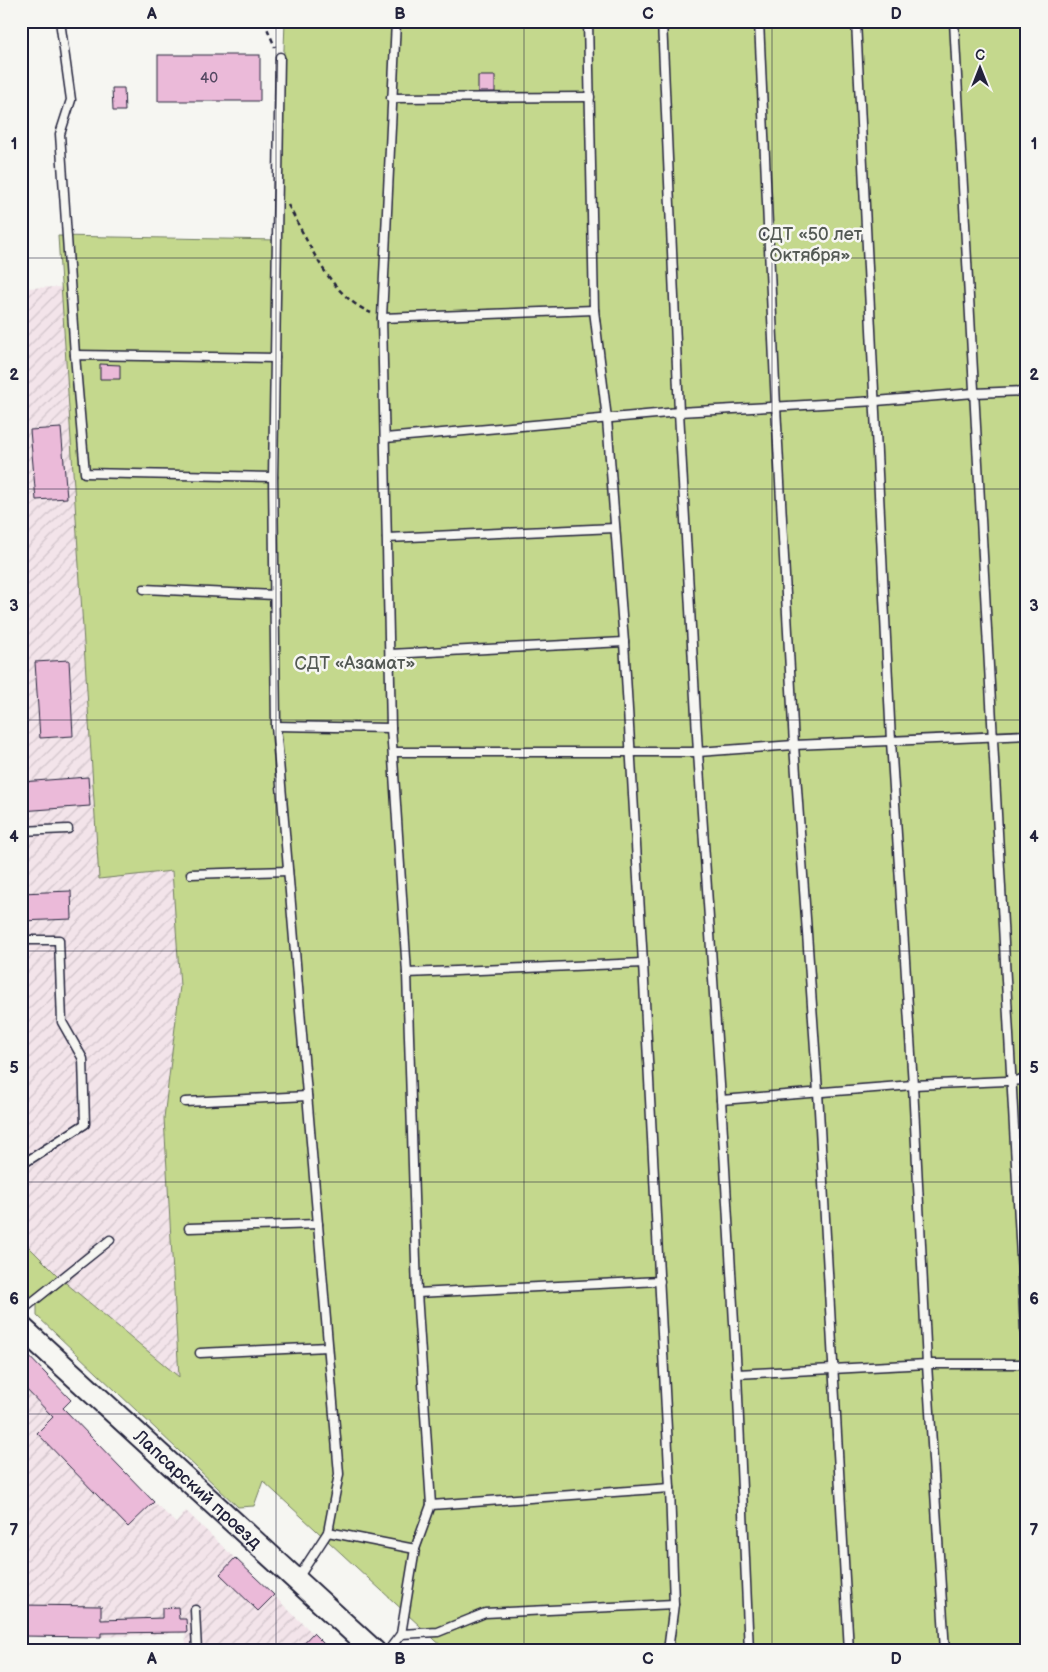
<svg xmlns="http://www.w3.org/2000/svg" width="1048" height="1672" font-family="'Balsamiq Sans',sans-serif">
	<defs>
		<pattern id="industrial-furrows" width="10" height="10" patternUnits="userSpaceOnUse" patternTransform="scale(1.25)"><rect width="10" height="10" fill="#f3e4ea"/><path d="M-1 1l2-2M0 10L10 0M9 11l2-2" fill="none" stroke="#d0c3ca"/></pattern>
	</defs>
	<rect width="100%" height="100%" fill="#f6f6f2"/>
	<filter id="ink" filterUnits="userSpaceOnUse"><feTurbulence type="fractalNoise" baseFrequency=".02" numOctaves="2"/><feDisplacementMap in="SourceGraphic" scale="10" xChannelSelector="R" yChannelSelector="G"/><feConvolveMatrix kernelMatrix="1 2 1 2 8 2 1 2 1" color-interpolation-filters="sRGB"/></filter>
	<g filter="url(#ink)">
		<g fill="url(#industrial-furrows)">
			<path d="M62 287 99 878 172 871 180 986 164 1118 179 1378 61 1279 21 1239V288Z"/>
			<path d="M21 1349 71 1400 63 1408 154 1502 176 1523 186 1511 331 1651H187L185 1633 101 1637 21 1636Z"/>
		</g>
		<path fill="#c4d88d" stroke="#737d64" d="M285 21H1027V1651H447L263 1481 254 1506 238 1507 37 1316V1296L21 1301V1239L61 1279 179 1377 164 1118 180 986 172 871 99 879 58 236 277 240Z"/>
		<g fill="#ebbad9" stroke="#22223b">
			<rect x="158" y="55" width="102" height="46"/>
			<rect x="478" y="76" width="17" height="16"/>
			<path d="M112 88H124L125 111H113Z"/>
			<path d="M100 364 120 365V379H100Z"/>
			<path d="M61 428 67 498 36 500 30 430Z"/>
			<path d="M69 660 73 736 40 738 35 662Z"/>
			<path d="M88 777 90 806 21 811V782Z"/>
			<path d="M71 891 72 919 21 921V893Z"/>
			<path d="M21 1348 71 1400 63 1408 154 1502 128 1527 37 1433 53 1417 21 1384Z"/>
			<path d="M235 1558 274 1595 258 1611 220 1574Z"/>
			<path d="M21 1605 101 1606V1620L162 1618V1608L178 1607 179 1619H186L187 1632 101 1633V1637L21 1636Z"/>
			<path d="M313 1633 331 1651H296Z"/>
		</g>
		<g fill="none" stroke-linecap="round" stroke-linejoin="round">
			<g stroke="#22223b" stroke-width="11">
				<g id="lane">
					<path d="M60 21 71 100 60 134 75 355"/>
					<path d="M396 21 382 318 391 728 407 973 417 1293 431 1505"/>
					<path d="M588 21 594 310 607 419 624 642 643 963 670 1488 674 1604 668 1651"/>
					<path d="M662 21 679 412 698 752 721 1100 737 1374 749 1651"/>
					<path d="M759 21 776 407 794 745 818 1092 849 1651"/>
					<path d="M856 21 891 741 913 1085 927 1364 945 1651"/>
					<path d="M954 21 1027 1367"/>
					<path d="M280 57 273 477 276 726 339 1474 328 1532 298 1578"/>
					<path d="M391 98 590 97"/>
					<path d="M382 318 594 310"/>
					<path d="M385 438 679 412 876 401 974 393 1027 391"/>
					<path d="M273 477 85 473 75 355 275 358"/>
					<path d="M387 538 615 528"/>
					<path d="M144 589 274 595"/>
					<path d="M390 654 624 642"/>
					<path d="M276 726 391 728"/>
					<path d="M21 748V753"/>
					<path d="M394 752H698L794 745 1027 735"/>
					<path d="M21 831 68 829"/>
					<path d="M191 874 288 871"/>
					<path d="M21 940H59L62 1022 83 1059 85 1124 21 1165"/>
					<path d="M407 973 643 963"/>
					<path d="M721 1100 913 1085 1027 1080"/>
					<path d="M185 1102 307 1096"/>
					<path d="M189 1228 318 1224"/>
					<path d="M417 1293 660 1281"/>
					<path d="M21 1311 110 1240"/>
					<path d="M200 1353 328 1347"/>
					<path d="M737 1374 927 1364H1027"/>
					<path d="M328 1532 415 1549"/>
					<path d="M195 1610 197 1651"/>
					<path d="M401 1634 438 1632 485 1613 674 1604"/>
					<path d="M388 1651 401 1634 415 1549 431 1505 670 1488"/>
				</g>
			</g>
			<g stroke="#22223b" stroke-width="25">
				<g id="secondary">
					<path id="s1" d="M21 1327 374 1651"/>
				</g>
			</g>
			<g stroke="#22223b" stroke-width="2.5" stroke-dasharray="5 4" stroke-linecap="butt">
				<path d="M264 21 275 47"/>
				<path d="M288 205C310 244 328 294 371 313"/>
			</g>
			<use href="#lane" stroke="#f6f6f2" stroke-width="8"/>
			<use href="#secondary" stroke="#f6f6f2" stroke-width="21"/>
		</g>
	</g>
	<path fill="none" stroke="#22223b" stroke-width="1" stroke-opacity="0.55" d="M276 21V1651M524 21V1651M772 21V1651M21 258H1027M21 489H1027M21 720H1027M21 951H1027M21 1182H1027M21 1414H1027"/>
	<g text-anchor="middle" stroke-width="5" stroke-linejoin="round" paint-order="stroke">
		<g font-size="15" fill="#544862">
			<text x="209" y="83">40</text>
		</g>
		<g font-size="18" fill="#535954" stroke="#f6f6f2">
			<text x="810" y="240">СДТ «50 лет<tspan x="810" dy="21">Октября»</tspan></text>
			<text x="355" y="669">СДТ «Азамат»</text>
		</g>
		<g font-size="18" fill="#22223b" stroke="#f6f6f2">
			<text dy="6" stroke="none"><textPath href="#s1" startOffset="240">Лапсарский проезд</textPath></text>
		</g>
	</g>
	<rect width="1048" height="1672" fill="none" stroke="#f6f6f2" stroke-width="55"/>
	<g transform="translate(980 68)" stroke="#f6f6f2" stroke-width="4" paint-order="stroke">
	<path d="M0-4L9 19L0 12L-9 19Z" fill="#22223b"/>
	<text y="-8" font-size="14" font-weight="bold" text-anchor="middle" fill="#22223b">С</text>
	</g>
	<rect x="28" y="28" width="992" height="1616" fill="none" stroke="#22223b" stroke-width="2"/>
	<g font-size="16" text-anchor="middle" font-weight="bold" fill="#22223b">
		<text x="152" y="19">A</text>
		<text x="400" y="19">B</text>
		<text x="648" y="19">C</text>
		<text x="896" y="19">D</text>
		<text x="14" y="149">1</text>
		<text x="1034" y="149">1</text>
		<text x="14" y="380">2</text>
		<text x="1034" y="380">2</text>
		<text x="14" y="611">3</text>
		<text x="1034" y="611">3</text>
		<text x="14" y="842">4</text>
		<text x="1034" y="842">4</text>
		<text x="14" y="1073">5</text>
		<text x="1034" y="1073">5</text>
		<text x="14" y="1304">6</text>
		<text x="1034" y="1304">6</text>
		<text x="14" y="1535">7</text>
		<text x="1034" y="1535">7</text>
		<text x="152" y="1664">A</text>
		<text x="400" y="1664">B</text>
		<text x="648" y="1664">C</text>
		<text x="896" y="1664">D</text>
	</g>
</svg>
